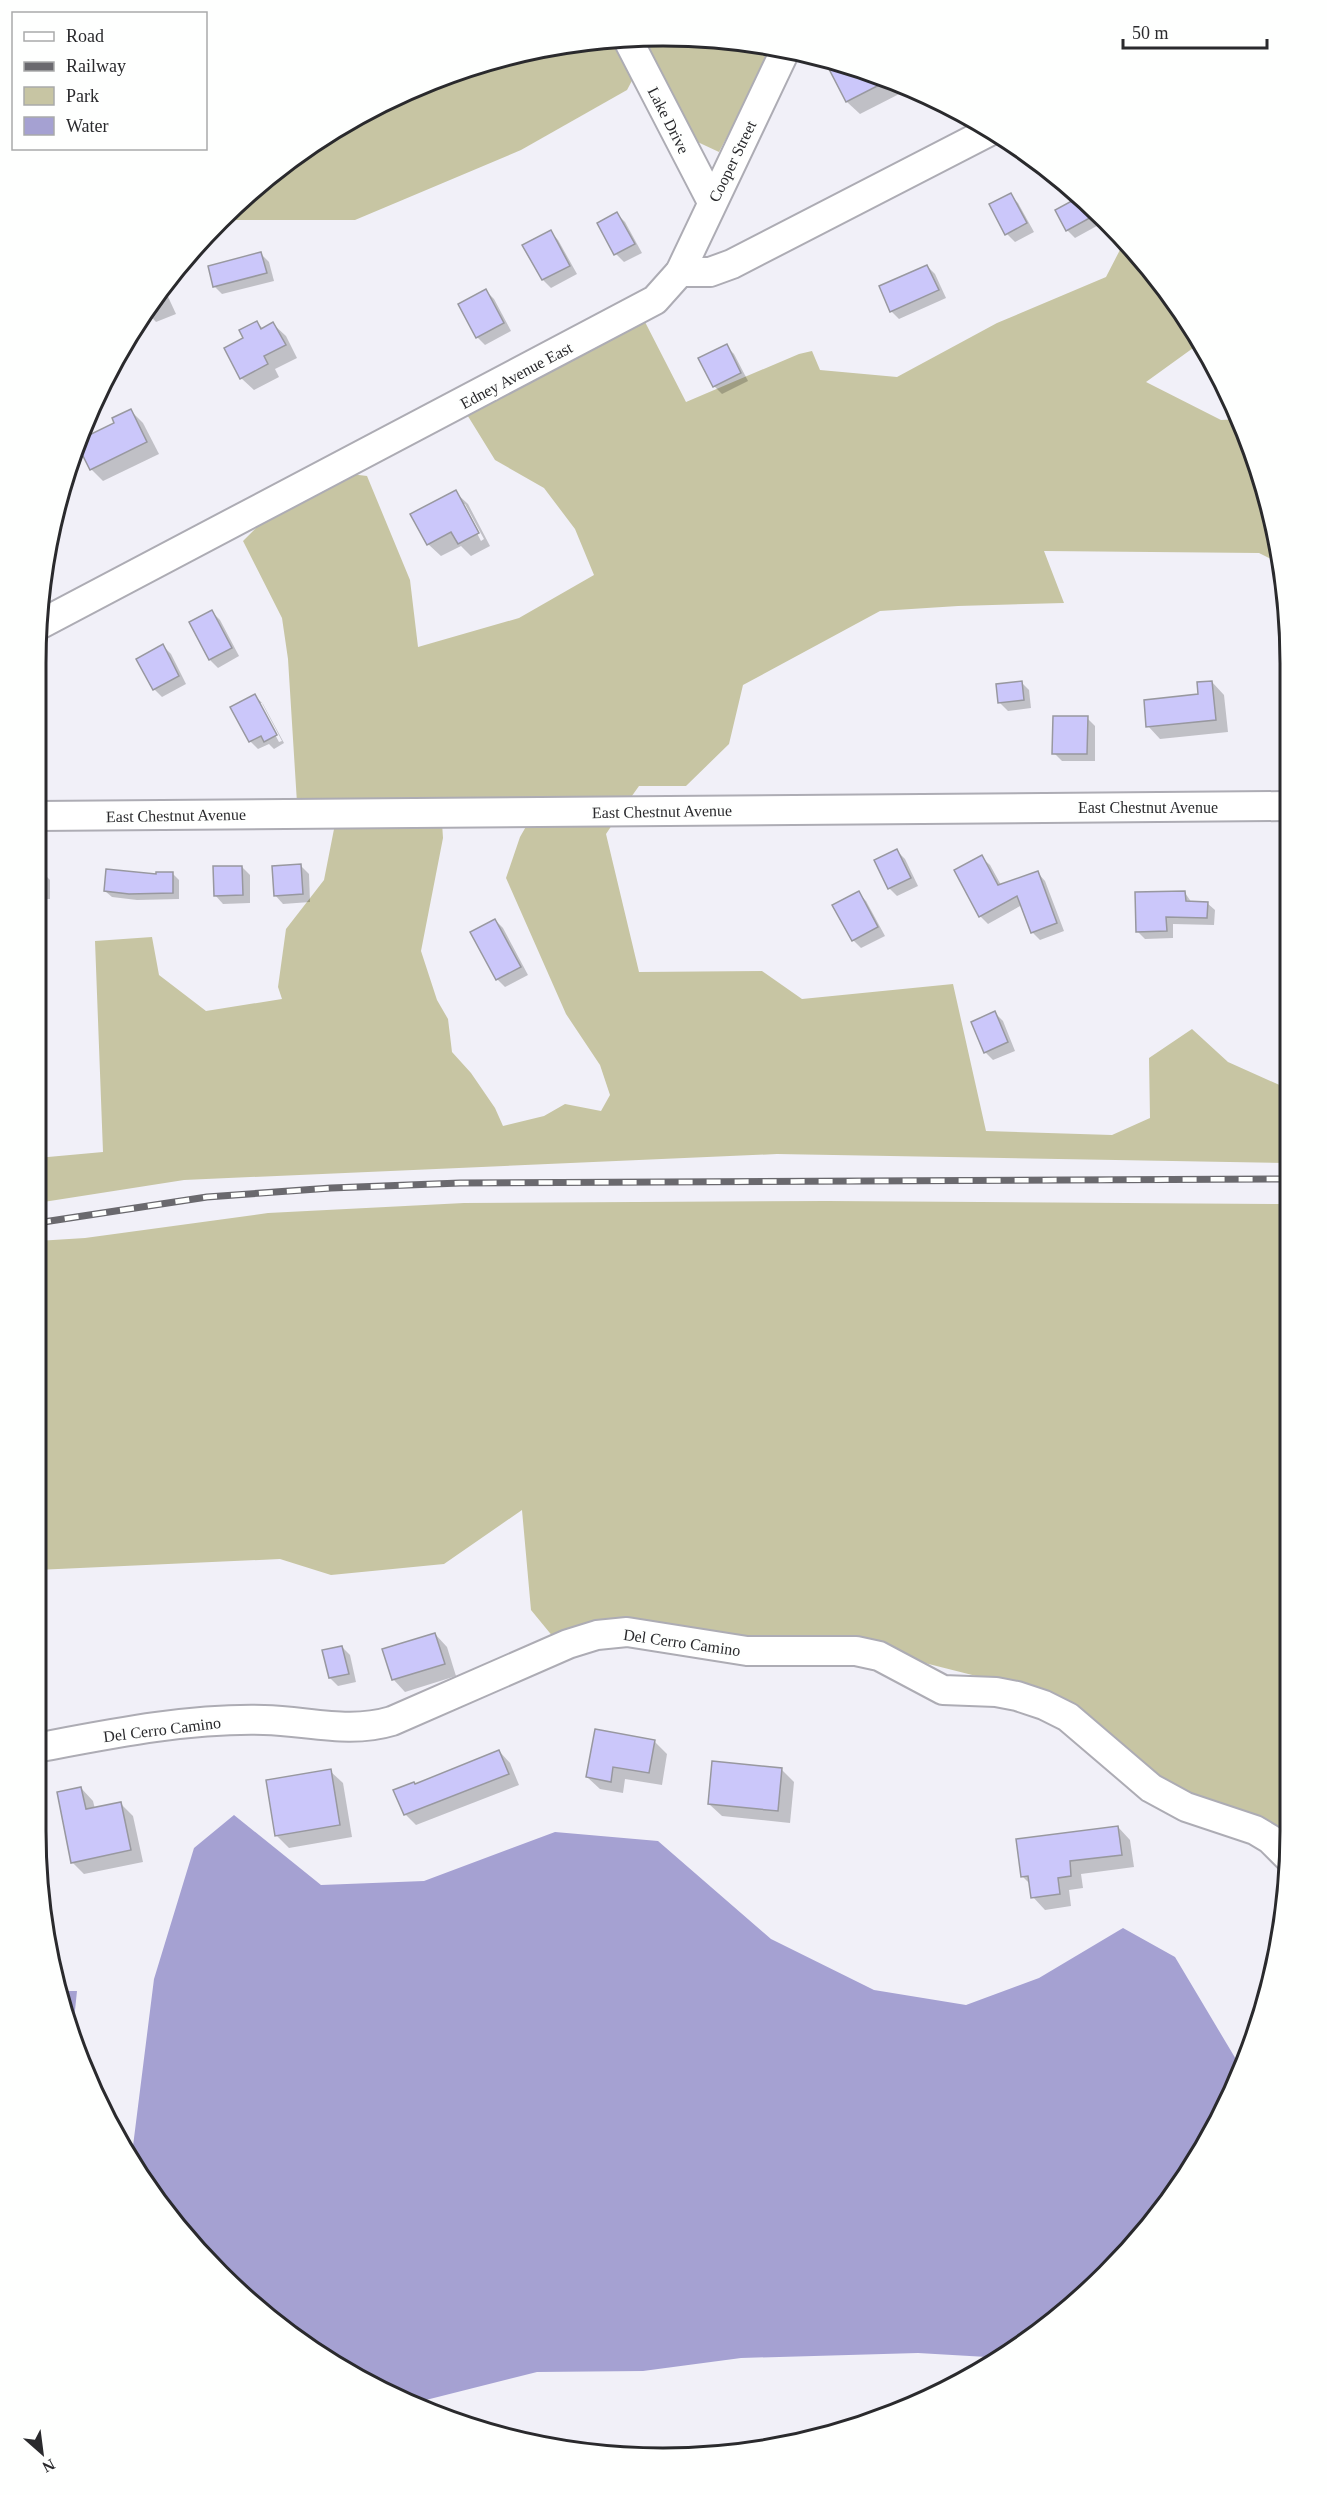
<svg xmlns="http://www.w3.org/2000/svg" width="1327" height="2495" font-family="Georgia,serif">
	<rect width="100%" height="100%" fill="#f1f0f8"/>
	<g fill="#c7c5a3">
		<path d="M617 38 635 75 627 90 521 150 355 220H223L281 166 386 101 501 57Z"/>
		<path d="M638 38 745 41 774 48 719 152 689 138Z"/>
		<path d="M1123 244 1185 315 1200 343 1146 382 1221 420 1241 419 1281 564 1259 553 1044 551 1064 603 958 606 880 611 743 685 729 744 686 786H639L629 800 297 803 288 659 282 618 243 541 264 520 351 474 367 476 410 580 418 647 519 618 594 575 575 529 544 488 495 460 466 413 644 320 686 402 799 354 812 351 820 370 897 377 997 323 1106 277Z"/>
		<path d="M614 822 606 834 639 972 762 971 802 999 953 984 986 1131 1112 1135 1150 1118 1149 1058 1192 1029 1228 1062 1284 1087 1287 1086V1163L777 1154 184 1180 37 1203V1158L103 1152 95 941 152 937 159 975 206 1011 282 999 278 987 286 929 324 880 335 824 442 823 443 838 421 951 437 1000 448 1019 452 1052 471 1073 495 1108 503 1126 544 1116 565 1104 601 1111 610 1095 600 1065 566 1014 506 878 520 837 528 823Z"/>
		<path d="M827 1201 1288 1204 1290 1845 1192 1798 992 1680 901 1657 554 1638 531 1610 522 1510 444 1564 331 1575 280 1559 36 1570 37 1241 85 1238 268 1213 464 1203Z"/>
	</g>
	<g fill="#a5a1d2">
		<path d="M234 1815 321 1885 424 1881 555 1832 658 1841 771 1939 874 1990 966 2005 1039 1978 1123 1928 1175 1957 1240 2066 1207 2145 1161 2214 1077 2303 1004 2358 918 2353 741 2358 643 2371 537 2372 410 2404 315 2353 250 2303 166 2214 131 2162 154 1979 194 1848Z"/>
		<path d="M58 1991H77L72 2039 69 2034Z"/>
	</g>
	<g fill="#0003" fill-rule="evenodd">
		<path d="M865 69 909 89 860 114 847 102 831 70Z"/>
		<path d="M1010 195 1018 203 1034 232 1015 242 1007 234Z"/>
		<path d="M1082 197 1104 222 1075 238 1067 230 1057 211Z"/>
		<path d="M617 214 625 222 642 253 624 262 616 254 599 223Z"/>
		<path d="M550 231 558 240 577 274 551 288 543 280Z"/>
		<path d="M261 254 269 262 274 281 222 294 214 286Z"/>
		<path d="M927 266 935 274 946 298 899 319 891 311Z"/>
		<path d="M164 288 176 314 156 322 147 312Z"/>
		<path d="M486 291 494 299 511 331 485 345 477 337Z"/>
		<path d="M257 322 263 329 273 324 286 336 297 358 275 369 279 377 254 390 241 378 245 339Z"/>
		<path d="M726 346 734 354 748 381 722 394 714 386Z"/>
		<path d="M131 411 143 423 159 454 103 481 91 469 116 424Z"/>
		<path d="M455 492 468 504 490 546 471 556 461 546 441 556 428 544ZM462 504H465L484 539 481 541Z"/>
		<path d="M212 612 220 620 239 656 218 668 210 660 191 623Z"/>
		<path d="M163 646 171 654 186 684 162 697 154 689Z"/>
		<path d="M1021 682 1029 690 1031 708 1008 711 1000 703Z"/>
		<path d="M1212 682 1224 695 1228 732 1160 739 1148 726 1199 695Z"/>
		<path d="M255 696 263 704 284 743 274 749 269 744 258 749 250 741ZM258 703H262L282 741 279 742Z"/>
		<path d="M1087 718 1095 726V761H1062L1054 753Z"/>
		<path d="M897 851 905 859 918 886 897 896 889 888Z"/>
		<path d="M981 857 990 865 1001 885 1037 872 1045 881 1064 931 1040 940 1032 932 1022 905 988 924 980 916Z"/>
		<path d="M301 866 309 874 310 902 283 904 275 895Z"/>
		<path d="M242 867 250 875V903L223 904 215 895Z"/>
		<path d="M37 872H42L50 880V899H37Z"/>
		<path d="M173 874 179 880V899L137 900 112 897 105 891Z"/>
		<path d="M858 893 866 901 885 936 861 948 853 940Z"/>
		<path d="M1185 893 1192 903H1207L1215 910 1214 925 1173 924V938L1145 939 1137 931Z"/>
		<path d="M495 920 503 928 528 975 505 987 497 979Z"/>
		<path d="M995 1013 1003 1021 1015 1051 993 1060 985 1052Z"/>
		<path d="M435 1634 447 1647 456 1676 405 1692 393 1679Z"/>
		<path d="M342 1647 350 1655 356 1682 338 1686 330 1678Z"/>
		<path d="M655 1742 667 1754 662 1785 625 1779 623 1793 600 1789 587 1777Z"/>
		<path d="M499 1751 510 1763 519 1785 416 1825 405 1814 415 1785Z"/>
		<path d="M782 1770 794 1782 790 1823 722 1816 709 1804Z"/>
		<path d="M330 1771 343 1783 352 1837 289 1848 277 1836Z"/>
		<path d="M81 1788 93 1801 95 1809 121 1804 133 1816 143 1862 84 1874 72 1862Z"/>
		<path d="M1118 1827 1130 1840 1134 1867 1081 1874 1083 1888 1069 1890 1071 1906 1045 1910 1033 1897 1031 1885 1023 1877Z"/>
	</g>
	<g fill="#cbc7fa" stroke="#98989f" stroke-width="1.5">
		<path d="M840 63 865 69 889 80 846 102 829 69Z"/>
		<path d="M1011 193 1027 223 1005 235 989 204Z"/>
		<path d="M1081 196 1097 214 1066 231 1055 210Z"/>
		<path d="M617 212 635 244 614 255 597 223Z"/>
		<path d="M551 230 570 266 542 280 522 245Z"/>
		<path d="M261 252 267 273 213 287 208 266Z"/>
		<path d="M927 265 939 290 890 312 879 286Z"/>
		<path d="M486 289 504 323 476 338 458 304Z"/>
		<path d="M257 321 261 329 273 322 286 345 264 356 268 364 240 379 224 348 243 338 239 330Z"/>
		<path d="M727 344 741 373 713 387 698 358Z"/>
		<path d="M131 409 147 442 90 470 79 448 83 438 114 423 112 418Z"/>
		<path d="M456 490 479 533 458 544 451 532 427 545 410 514Z"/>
		<path d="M212 610 232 648 209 660 189 622Z"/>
		<path d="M163 644 179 676 153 690 136 659Z"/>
		<path d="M1022 681 1024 700 998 703 996 684Z"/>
		<path d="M1212 681 1216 720 1146 727 1144 700 1198 694 1197 682Z"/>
		<path d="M255 694 277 735 264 742 261 736 249 742 230 707Z"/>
		<path d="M1053 716H1088L1087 754H1052Z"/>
		<path d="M897 849 911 878 888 889 874 860Z"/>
		<path d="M982 855 998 885 1038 871 1057 923 1031 933 1017 896 979 917 954 870Z"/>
		<path d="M301 864 303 894 274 896 272 866Z"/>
		<path d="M213 866H242L243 895 214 896Z"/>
		<path d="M106 869 156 874V872H173V893L129 894 104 891Z"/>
		<path d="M859 891 878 927 852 941 832 905Z"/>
		<path d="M1185 891 1186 901 1208 902 1207 918 1166 917 1167 931 1136 932 1135 892Z"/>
		<path d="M495 919 521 967 496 980 470 932Z"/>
		<path d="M995 1011 1008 1042 984 1053 971 1022Z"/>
		<path d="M435 1633 445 1664 392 1680 382 1649Z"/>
		<path d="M342 1646 349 1674 329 1678 322 1650Z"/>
		<path d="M595 1729 655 1740 649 1773 613 1767 611 1782 586 1777Z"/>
		<path d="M499 1750 509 1774 404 1815 393 1790 414 1782 415 1784Z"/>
		<path d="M712 1761 782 1768 778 1811 708 1804Z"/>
		<path d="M331 1769 340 1825 275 1836 266 1780Z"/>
		<path d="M81 1787 86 1809 121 1802 131 1850 71 1863 57 1792Z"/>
		<path d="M1118 1826 1122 1855 1070 1861 1071 1876 1058 1878 1060 1894 1031 1898 1028 1876 1021 1877 1016 1839Z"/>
	</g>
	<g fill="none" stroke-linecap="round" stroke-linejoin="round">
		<g stroke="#adacb4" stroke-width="32">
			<g id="minor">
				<path d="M627 38 712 202"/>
				<path d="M680 272H710L732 264 992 130"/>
				<path d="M37 626 655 300 680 272 785 51"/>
				<path d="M37 816 1286 806"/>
				<path d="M36 1748C110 1734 188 1718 264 1720 308 1721 349 1734 392 1721L568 1644 597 1635 627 1632 747 1651H856L879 1656 943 1690 996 1692 1017 1696 1044 1705 1068 1717 1151 1788 1186 1807 1255 1830 1270 1839 1290 1859"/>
			</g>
		</g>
		<use href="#minor" stroke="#fff" stroke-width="28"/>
		<g stroke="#6a696e" stroke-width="7">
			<path id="rail" d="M37 1223 207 1197 331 1188 460 1183 1288 1179"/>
		</g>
		<use href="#rail" stroke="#fefffe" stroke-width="4.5" stroke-dasharray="14" stroke-linecap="butt"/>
	</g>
	<g text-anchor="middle" stroke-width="6" stroke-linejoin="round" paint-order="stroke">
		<g font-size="16" fill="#2a2a2d" stroke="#fefffe">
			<text transform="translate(669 120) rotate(63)" y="6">Lake Drive</text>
			<text transform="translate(732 161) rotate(-64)" y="6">Cooper Street</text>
			<text transform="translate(516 375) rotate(-28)" y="6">Edney Avenue East</text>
			<text x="1148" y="813">East Chestnut Avenue</text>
			<text transform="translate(662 811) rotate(-1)" y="6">East Chestnut Avenue</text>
			<text transform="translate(176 815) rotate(-1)" y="6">East Chestnut Avenue</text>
			<text transform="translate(682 1642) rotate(8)" y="6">Del Cerro Camino</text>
			<text transform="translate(162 1729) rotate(-7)" y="6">Del Cerro Camino</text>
		</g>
	</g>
	<path d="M0 0H1327V2495H0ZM663 46H663A617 617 0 0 1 1280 663V1831A617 617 0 0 1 663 2448H663A617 617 0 0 1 46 1831V663A617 617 0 0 1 663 46Z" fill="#fefffe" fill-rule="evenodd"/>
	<path fill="none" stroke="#2a2a2d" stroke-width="3" d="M663 46H663A617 617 0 0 1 1280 663V1831A617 617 0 0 1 663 2448H663A617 617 0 0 1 46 1831V663A617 617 0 0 1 663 46Z"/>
	<rect x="12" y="12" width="195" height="138" fill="#fefffe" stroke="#a9aaaa" stroke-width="1.5"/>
	<rect x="24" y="32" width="30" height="9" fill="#ffffff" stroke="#a9aaaa" stroke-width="1.5"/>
	<text x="66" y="42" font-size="18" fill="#2a2a2d">Road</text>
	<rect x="24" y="62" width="30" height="9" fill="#6a696e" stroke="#a9aaaa" stroke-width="1.5"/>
	<text x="66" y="72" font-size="18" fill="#2a2a2d">Railway</text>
	<rect x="24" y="87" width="30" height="18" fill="#c7c5a3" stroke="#a9aaaa" stroke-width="1.5"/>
	<text x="66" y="102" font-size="18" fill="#2a2a2d">Park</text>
	<rect x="24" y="117" width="30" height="18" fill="#a5a1d2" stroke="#a9aaaa" stroke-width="1.5"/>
	<text x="66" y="132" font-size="18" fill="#2a2a2d">Water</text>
	<g transform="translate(42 2453) rotate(152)" stroke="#fefffe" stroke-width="4.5" paint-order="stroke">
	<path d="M0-4.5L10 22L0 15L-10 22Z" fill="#2a2a2d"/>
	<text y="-9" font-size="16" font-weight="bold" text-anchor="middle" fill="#2a2a2d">N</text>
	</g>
	<path d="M1123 39v9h144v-9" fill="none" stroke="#2a2a2d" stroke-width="3"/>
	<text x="1132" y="39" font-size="18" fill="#2a2a2d" stroke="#fefffe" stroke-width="4.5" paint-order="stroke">50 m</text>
</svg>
